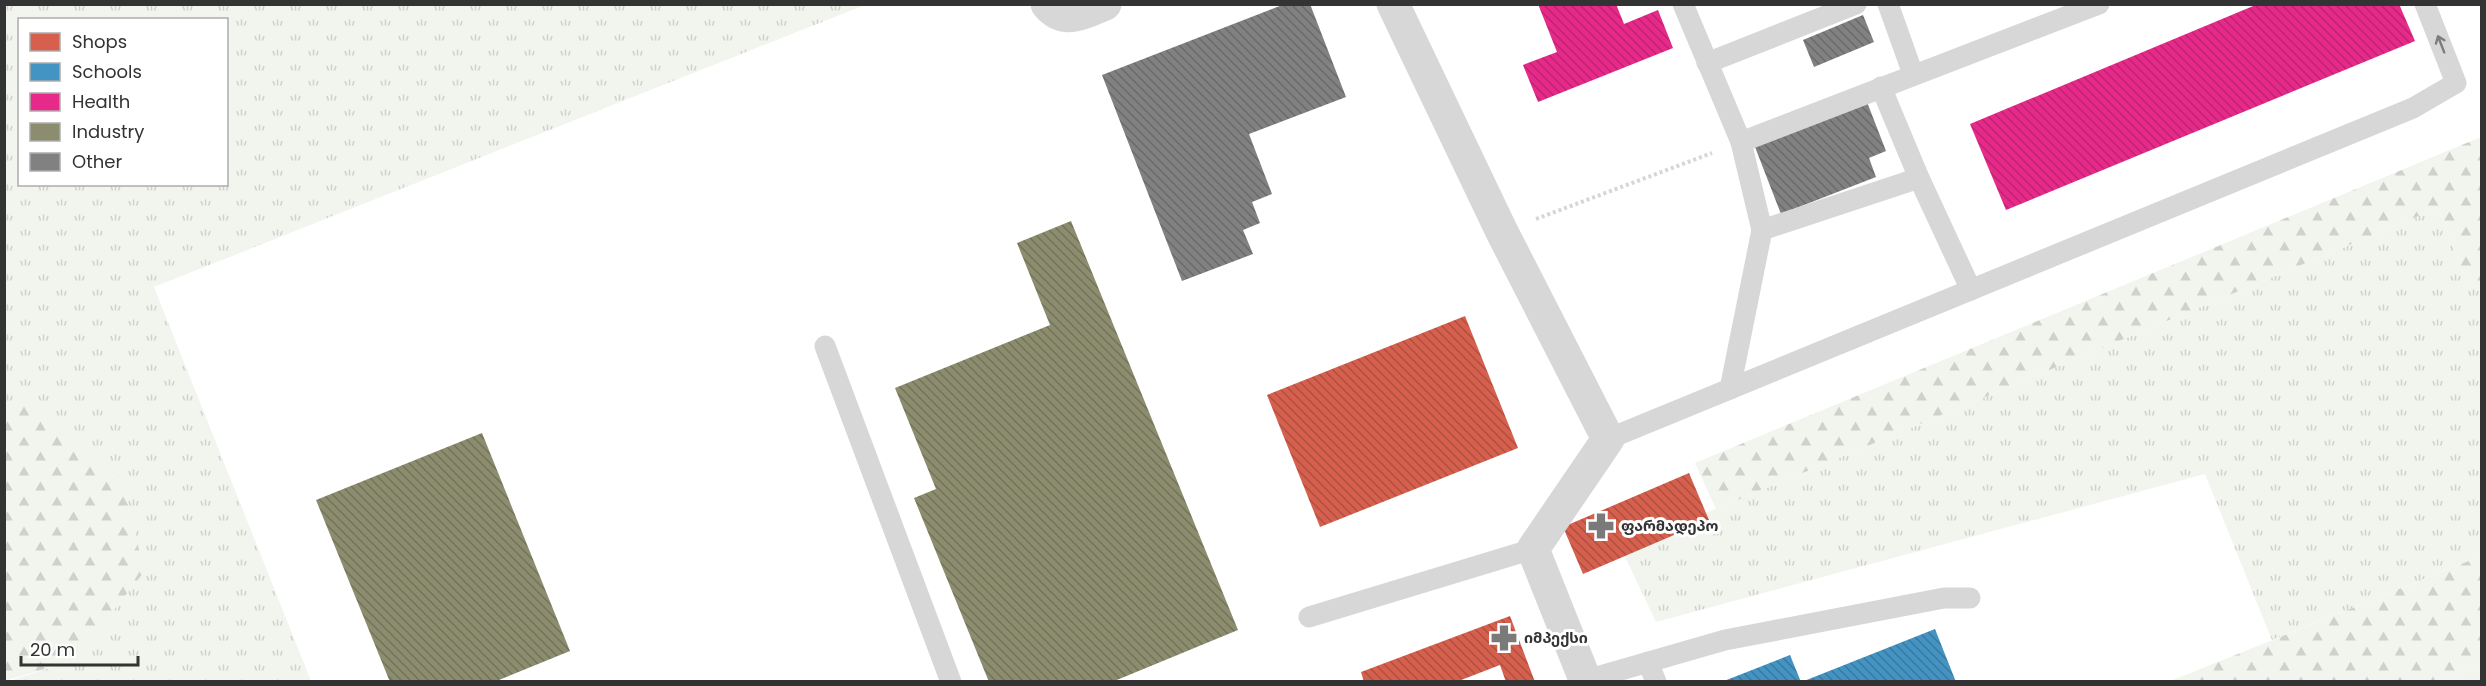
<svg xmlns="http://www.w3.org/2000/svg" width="2486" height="686" font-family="Poppins,'Noto Sans Georgian',sans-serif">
	<defs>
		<pattern id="grass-tufts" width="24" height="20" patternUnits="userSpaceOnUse" patternTransform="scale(1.5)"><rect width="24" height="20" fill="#f1f5ed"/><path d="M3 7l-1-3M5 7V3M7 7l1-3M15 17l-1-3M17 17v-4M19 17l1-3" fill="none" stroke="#cfd2cc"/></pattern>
		<pattern id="forest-firs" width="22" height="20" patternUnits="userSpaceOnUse" patternTransform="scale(1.5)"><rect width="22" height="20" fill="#f1f5ed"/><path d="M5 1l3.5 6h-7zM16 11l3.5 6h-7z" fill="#cfd2cc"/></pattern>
		<pattern id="shops-back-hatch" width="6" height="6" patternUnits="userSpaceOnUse" patternTransform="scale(1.5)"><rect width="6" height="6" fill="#d6604d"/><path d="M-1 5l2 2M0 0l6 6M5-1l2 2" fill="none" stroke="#ae5041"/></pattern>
		<pattern id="schools-back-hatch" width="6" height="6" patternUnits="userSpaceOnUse" patternTransform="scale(1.5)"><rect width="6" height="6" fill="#4393c3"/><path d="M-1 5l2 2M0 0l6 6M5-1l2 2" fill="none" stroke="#39799f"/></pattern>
		<pattern id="health-back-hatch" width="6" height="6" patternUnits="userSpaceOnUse" patternTransform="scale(1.5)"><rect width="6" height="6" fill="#e7298a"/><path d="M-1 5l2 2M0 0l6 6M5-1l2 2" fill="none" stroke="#bc2471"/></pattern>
		<pattern id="industry-back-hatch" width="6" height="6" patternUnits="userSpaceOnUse" patternTransform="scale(1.5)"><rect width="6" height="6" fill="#8c8c6e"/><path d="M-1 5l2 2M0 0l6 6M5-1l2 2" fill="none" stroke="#73735b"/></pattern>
		<pattern id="building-back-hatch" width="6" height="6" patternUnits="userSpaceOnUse" patternTransform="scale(1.5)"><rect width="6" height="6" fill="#818181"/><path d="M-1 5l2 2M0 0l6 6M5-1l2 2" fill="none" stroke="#6a6a6a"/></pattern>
	</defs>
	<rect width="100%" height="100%" fill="#fff"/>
	<g fill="url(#grass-tufts)" fill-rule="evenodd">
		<path d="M5 5H865L154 287 311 681H9L74 660 5 405ZM20 20H226V184H20Z"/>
		<path d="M2438 208 2464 273 2481 292V556L2272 640 2205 474 1656 622 1619 544 1716 509Z"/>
	</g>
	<g fill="url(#forest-firs)">
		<path d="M2481 137V292L2464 273 2438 208 1716 509 1695 463Z"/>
		<path d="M26 399 123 479 144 572 74 660 5 681V405Z"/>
		<path d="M2481 556V664L2438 681 2168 682Z"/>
	</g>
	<path fill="#f1f5ed" d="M2481 664V681H2438Z"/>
	<g fill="url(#shops-back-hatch)">
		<path d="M1465 316 1518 448 1320 527 1267 395Z"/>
		<path d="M1689 473 1709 520 1583 574 1563 527Z"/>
		<path d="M1510 616 1535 682H1506L1500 665 1456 682H1364L1361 672Z"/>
	</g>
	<g fill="url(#schools-back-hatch)">
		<path d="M1935 629 1956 682H1805L1804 681Z"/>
		<path d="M1790 655 1801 682H1724V681Z"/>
	</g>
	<g fill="url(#health-back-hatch)">
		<path d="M1538 4H1616L1624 24 1658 10 1673 48 1538 102 1523 65 1557 52Z"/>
		<path d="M2258 4H2399L2415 41 2006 210 1970 124Z"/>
	</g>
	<g fill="url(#industry-back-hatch)">
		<path d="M1071 221 1238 630 1112 682H989L914 498 936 489 895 388 1050 325 1017 243Z"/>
		<path d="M482 433 570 651 494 682H390L316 500Z"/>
	</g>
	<g fill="url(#building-back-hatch)">
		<path d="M1285 4H1310L1346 97 1249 134 1272 194 1252 202 1260 223 1243 230 1253 254 1182 281 1102 75Z"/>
		<path d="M1863 15 1874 42 1814 67 1803 40Z"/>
		<path d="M1867 102 1886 151 1869 158 1876 177 1781 214 1755 147Z"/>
	</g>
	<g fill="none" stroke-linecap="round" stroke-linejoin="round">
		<path stroke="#d6d6d6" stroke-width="4" stroke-dasharray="3 3" stroke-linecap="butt" d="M1536 219 1712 153"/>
		<g stroke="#d7d7d7" stroke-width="21">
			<path d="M1683 4 1741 142 1762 230 1730 389"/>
			<path d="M1888 4 1913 74"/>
			<path d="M1707 63 1856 4"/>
			<path d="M1881 87 1919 178 1971 290"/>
			<path d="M1741 142 2099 4"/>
			<path d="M1762 230 1919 178"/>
			<path d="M825 346 951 682"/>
			<path d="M1608 439 2413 108 2456 83 2425 4"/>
			<path d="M1309 617 1533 549"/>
			<path d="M1648 662 1656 682"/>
			<path d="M1586 680 1725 640 1944 598H1970"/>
		</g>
		<g stroke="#d7d7d7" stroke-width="33">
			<path d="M1047 4C1064 25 1084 13 1105 4"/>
			<path d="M1393 4 1502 232 1608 439 1533 549 1586 682"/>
		</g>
	</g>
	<defs><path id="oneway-shaft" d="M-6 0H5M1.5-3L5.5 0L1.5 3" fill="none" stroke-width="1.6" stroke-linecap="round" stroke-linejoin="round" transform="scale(1.5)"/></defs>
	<use stroke="#7d7d7d" href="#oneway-shaft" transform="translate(2441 44) rotate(-111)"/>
	<defs>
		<g id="pharmacy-bare" transform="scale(2.07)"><path d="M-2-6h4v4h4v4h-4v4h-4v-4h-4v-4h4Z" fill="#7a7a7a" stroke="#fff" stroke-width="2.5" paint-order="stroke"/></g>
	</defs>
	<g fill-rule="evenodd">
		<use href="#pharmacy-bare" x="1601" y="526"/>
		<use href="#pharmacy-bare" x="1504" y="638"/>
	</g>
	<g text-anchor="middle" stroke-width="6" stroke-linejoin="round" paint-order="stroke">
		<g font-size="15" font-weight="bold" fill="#333" stroke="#fff" text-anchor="start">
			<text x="1621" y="531">ფარმადეპო</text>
			<text x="1524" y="643">იმპექსი</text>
		</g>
	</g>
	<rect width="2486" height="686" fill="none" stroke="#333333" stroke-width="12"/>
	<rect x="18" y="18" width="210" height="168" fill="#ffffff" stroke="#adadad" stroke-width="1.5"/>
	<rect x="30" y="33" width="30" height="18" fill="#d6604d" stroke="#adadad" stroke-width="1.5"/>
	<text x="72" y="48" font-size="18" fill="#333333">Shops</text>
	<rect x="30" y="63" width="30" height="18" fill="#4393c3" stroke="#adadad" stroke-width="1.5"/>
	<text x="72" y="78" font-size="18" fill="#333333">Schools</text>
	<rect x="30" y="93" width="30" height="18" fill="#e7298a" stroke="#adadad" stroke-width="1.5"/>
	<text x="72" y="108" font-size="18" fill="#333333">Health</text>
	<rect x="30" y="123" width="30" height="18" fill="#8c8c6e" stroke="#adadad" stroke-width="1.5"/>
	<text x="72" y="138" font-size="18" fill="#333333">Industry</text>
	<rect x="30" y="153" width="30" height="18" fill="#818181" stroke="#adadad" stroke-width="1.5"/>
	<text x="72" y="168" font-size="18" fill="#333333">Other</text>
	<path d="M21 656v9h117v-9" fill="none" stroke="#333333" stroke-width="3"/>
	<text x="30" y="656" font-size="18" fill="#333333" stroke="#ffffff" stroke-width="4.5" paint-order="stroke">20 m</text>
</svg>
